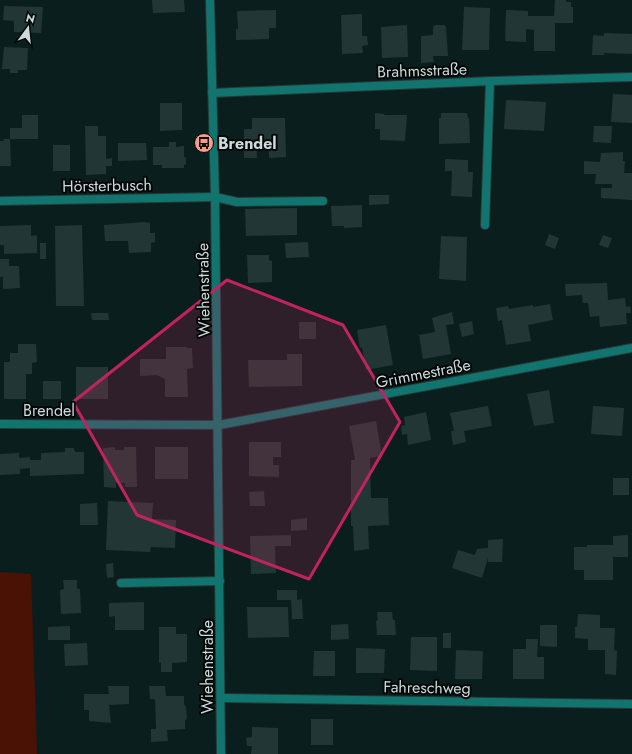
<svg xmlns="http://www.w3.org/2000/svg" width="632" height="754" font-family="Jost,sans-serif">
	<rect width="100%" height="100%" fill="#0a1f1d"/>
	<path fill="#491205" d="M0 572 31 574 37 754H0Z"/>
	<g fill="#223735">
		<path d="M152 0H184L185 12 153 13Z"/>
		<path d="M555 0H566V2H571V7H573V23H555V51H534V30L526 29V42L505 41 506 10 528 11V16H554Z"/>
		<path d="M4 6 43 7 41 33 14 32V21L3 20Z"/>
		<path d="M464 7 490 8 489 50H462Z"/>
		<path d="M276 10V28H269V39L236 40V29H238L237 11Z"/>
		<path d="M362 14V36H367L368 45 362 46 363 53 342 54 341 15Z"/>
		<path d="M407 25 408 57 382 58 381 27Z"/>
		<path d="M435 25H444L446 27 448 56H433L434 62 421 63V36L433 35V27Z"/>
		<path d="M604 33 632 34V54L604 53V55H592L593 35 604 36Z"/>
		<path d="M4 47 28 48 27 70H18V73H10V69H2Z"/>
		<path d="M613 94 632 95V123L611 122Z"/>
		<path d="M506 100 546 102 544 131 504 129Z"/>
		<path d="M160 103H182V130L160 131Z"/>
		<path d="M375 113 385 114 384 115H407L405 141 380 140V129H375Z"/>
		<path d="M441 113H467L468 118H469L470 143 439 144V118H441Z"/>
		<path d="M22 115H38V139H10L11 166H0V141H4L3 139H10V128H22Z"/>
		<path d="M252 118H285L286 157 269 158V151H271L270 140H256L257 158H244V129H252Z"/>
		<path d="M85 126H98V136H106V159L112 158V166H106V174L86 175Z"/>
		<path d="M594 126H612L611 143 593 142Z"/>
		<path d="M169 142H176V147L184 146V157L186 158V164L184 165V168H162V165H153V147H169Z"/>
		<path d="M118 143H146L147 160 118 161Z"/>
		<rect x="53" y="145" width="17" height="26"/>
		<path d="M623 152V161H625L624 173H632V200L601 198V188H612V184H595L596 174H584V161L600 162 601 153Z"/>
		<path d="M445 159 468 160V172H473L472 197 451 196 452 171H445Z"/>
		<path d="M369 195H389V204L369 205Z"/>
		<path d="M362 205V227L344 228V226H332L331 206Z"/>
		<path d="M297 208V235L246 236 245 209Z"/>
		<path d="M145 222 150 223V233H155V242L151 243V252L129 253 128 241H105L104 225Z"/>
		<path d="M31 225V236L37 235V253L4 254V245H0V226Z"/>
		<path d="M82 225 84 306H56L55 226Z"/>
		<path d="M549 234 559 238 555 249 545 245Z"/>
		<path d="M603 235 612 238 608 248 599 245Z"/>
		<path d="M441 236 467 237 466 281 439 279Z"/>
		<path d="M308 242 309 257 286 258 285 243Z"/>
		<rect x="40" y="243" width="6" height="16"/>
		<path d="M247 255H269V260L272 261V282L248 283Z"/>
		<path d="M0 259H9V266H19L20 288 3 289V277H0Z"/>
		<path d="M607 283 608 300 625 298 626 307 630 306 631 313H626L627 324 600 327 599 316 590 317 588 303H583L582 295 566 296 565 284Z"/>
		<path d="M550 304 553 320 528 325 531 341 506 345 502 320 498 321 496 308 508 306 509 309 533 305V307Z"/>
		<path d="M452 312 454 324 446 325 451 354 423 359 419 335 435 332 432 318Z"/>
		<path d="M91 313H108L109 320H92Z"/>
		<path d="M472 321 474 334 462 337 459 324Z"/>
		<rect x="299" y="322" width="17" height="17"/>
		<path d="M386 325 393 365 366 370 362 347 360 348 357 330Z"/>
		<path d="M18 344H36L37 362 32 363V374H26V399H4V362H10V353H18Z"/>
		<path d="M166 347H187V348H192L193 368 187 369 188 397H165V379L157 375 140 376V359H166Z"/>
		<path d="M287 354H302V386L249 387 248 360H287Z"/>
		<rect x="76" y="367" width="32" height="32"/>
		<rect x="43" y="381" width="18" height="18"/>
		<path d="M549 390 554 423 534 426 527 394Z"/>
		<path d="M488 406 492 426 464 431 466 442 453 445 451 431H454L450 413Z"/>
		<path d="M593 406 624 408 622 436 591 434Z"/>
		<path d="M426 412 431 440 408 445 407 434 402 435 401 426 405 425 404 417Z"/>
		<path d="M376 421 382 456 370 458 371 498H388L389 525 368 526 369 549 354 551 353 526H351V460H355L349 426Z"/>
		<path d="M249 442H281V457H273V465H279V477L249 476Z"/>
		<path d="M115 447V450H124V447H136L137 487H125V483H116V488L104 487 103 448Z"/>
		<rect x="155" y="447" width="33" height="32"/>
		<path d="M65 448H74L75 452H84V474L30 476V468L20 469V474L0 475V454L19 453V458L30 457V460H41V453L65 452Z"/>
		<rect x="613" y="478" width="16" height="17"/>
		<path d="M264 491 265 506H250L249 492Z"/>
		<path d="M108 501 153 503 152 519 176 520 175 548 151 547 150 552 106 550Z"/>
		<path d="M97 503 98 525H80V504Z"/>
		<path d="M307 518V530L291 531V520Z"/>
		<path d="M291 535V546H275L276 573 251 574 250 536Z"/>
		<path d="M628 535V557H613V580H584V570H574V547H587V545H613V536Z"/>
		<path d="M503 539 502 562H488V558L482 578 452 568 458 550 475 555 477 549 488 548V540Z"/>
		<path d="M113 563 114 577 107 578 106 564Z"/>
		<path d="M63 580H77V589H80L81 613 61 614 60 590 64 589Z"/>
		<path d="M277 590H297V600L302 599 303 619H292L291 600H277Z"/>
		<path d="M144 602V630H115V616L109 617V603Z"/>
		<path d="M247 607H288L289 637 248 638Z"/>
		<path d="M377 612H392L393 620H395L396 635H377L376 620 378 621Z"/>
		<path d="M578 614 600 615V628H615L614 650 617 651 616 675 605 674V650H588V639L575 638V627H577Z"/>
		<path d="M348 624 349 639 331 640V625Z"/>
		<path d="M540 625H557V647L540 646Z"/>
		<path d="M70 626V640H48V627Z"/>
		<path d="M159 627H176V634H187V662L172 663V672H161V662L159 663Z"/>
		<rect x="443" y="633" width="8" height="15"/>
		<path d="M411 637H437V671L410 670Z"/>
		<path d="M526 639H538L537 657H544V679H513V649H526Z"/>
		<path d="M87 643 88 665 65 666 64 644Z"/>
		<path d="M356 648 385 649 384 673H356Z"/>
		<path d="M456 650 483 651 482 679H455Z"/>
		<path d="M314 651H335V676H313Z"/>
		<path d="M108 686H129V704L109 705 111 723 89 721V710H84V694H109Z"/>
		<path d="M149 686H165L166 696H184V704L186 707 187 718 185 721V729L167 730 168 741 151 742V729H156L155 699H150Z"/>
		<rect x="311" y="719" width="22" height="26"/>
		<path d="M252 727 278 728V754H251L252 746H247L246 738 252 737Z"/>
	</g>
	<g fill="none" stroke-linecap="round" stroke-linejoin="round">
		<g stroke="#253937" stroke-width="10">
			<g id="service">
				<path d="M215 197 237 202 323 201"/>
				<path d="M485 225 490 81"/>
			</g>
		</g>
		<g stroke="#253937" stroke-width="10">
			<g id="minor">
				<path d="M212 93 492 81 632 77"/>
				<path d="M0 201 215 197"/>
				<path d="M0 424 219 425 632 348"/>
				<path d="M121 583 220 581"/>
				<path d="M221 698 632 704"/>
			</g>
		</g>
		<g stroke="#253937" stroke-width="10">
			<path id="tertiary" d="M210 0 215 197 221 754"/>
		</g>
		<use href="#service" stroke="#12746e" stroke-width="8"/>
		<use href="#minor" stroke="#12746e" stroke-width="8"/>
		<use href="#tertiary" stroke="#12746e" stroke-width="8"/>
	</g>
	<path fill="#c32261" fill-opacity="0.2" stroke="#c32261" stroke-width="3" stroke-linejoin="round" d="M227 280 343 325 400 422 309 579 137 515 73 402Z"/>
	<defs>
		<g id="bus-disc" transform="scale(1)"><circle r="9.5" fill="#f49e89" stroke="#020707"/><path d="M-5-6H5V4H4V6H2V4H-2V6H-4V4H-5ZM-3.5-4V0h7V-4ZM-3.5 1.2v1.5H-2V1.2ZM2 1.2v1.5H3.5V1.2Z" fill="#111"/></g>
	</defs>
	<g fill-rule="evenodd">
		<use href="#bus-disc" x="204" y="143"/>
	</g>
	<g text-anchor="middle" stroke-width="4" stroke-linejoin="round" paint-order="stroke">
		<g font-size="16" fill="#cedad9" stroke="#020707">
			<text transform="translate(422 70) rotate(-2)" y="6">Brahmsstraße</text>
			<text transform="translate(107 185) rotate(-1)" y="6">Hörsterbusch</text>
			<text transform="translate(203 290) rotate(-91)" y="6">Wiehenstraße</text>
			<text transform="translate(423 373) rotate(-11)" y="6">Grimmestraße</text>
			<text x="49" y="416">Brendel</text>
			<text transform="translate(207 667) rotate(-90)" y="6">Wiehenstraße</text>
			<text transform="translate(427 687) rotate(1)" y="6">Fahreschweg</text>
		</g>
		<g font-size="16" font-weight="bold" fill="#cedad9" stroke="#020707" text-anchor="start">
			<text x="218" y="149">Brendel</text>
		</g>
	</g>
	<g transform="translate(28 28) rotate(15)" stroke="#020707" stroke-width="3" paint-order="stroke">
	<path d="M0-3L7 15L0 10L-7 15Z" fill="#cedad9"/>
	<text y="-6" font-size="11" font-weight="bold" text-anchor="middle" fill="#cedad9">N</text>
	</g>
</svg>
